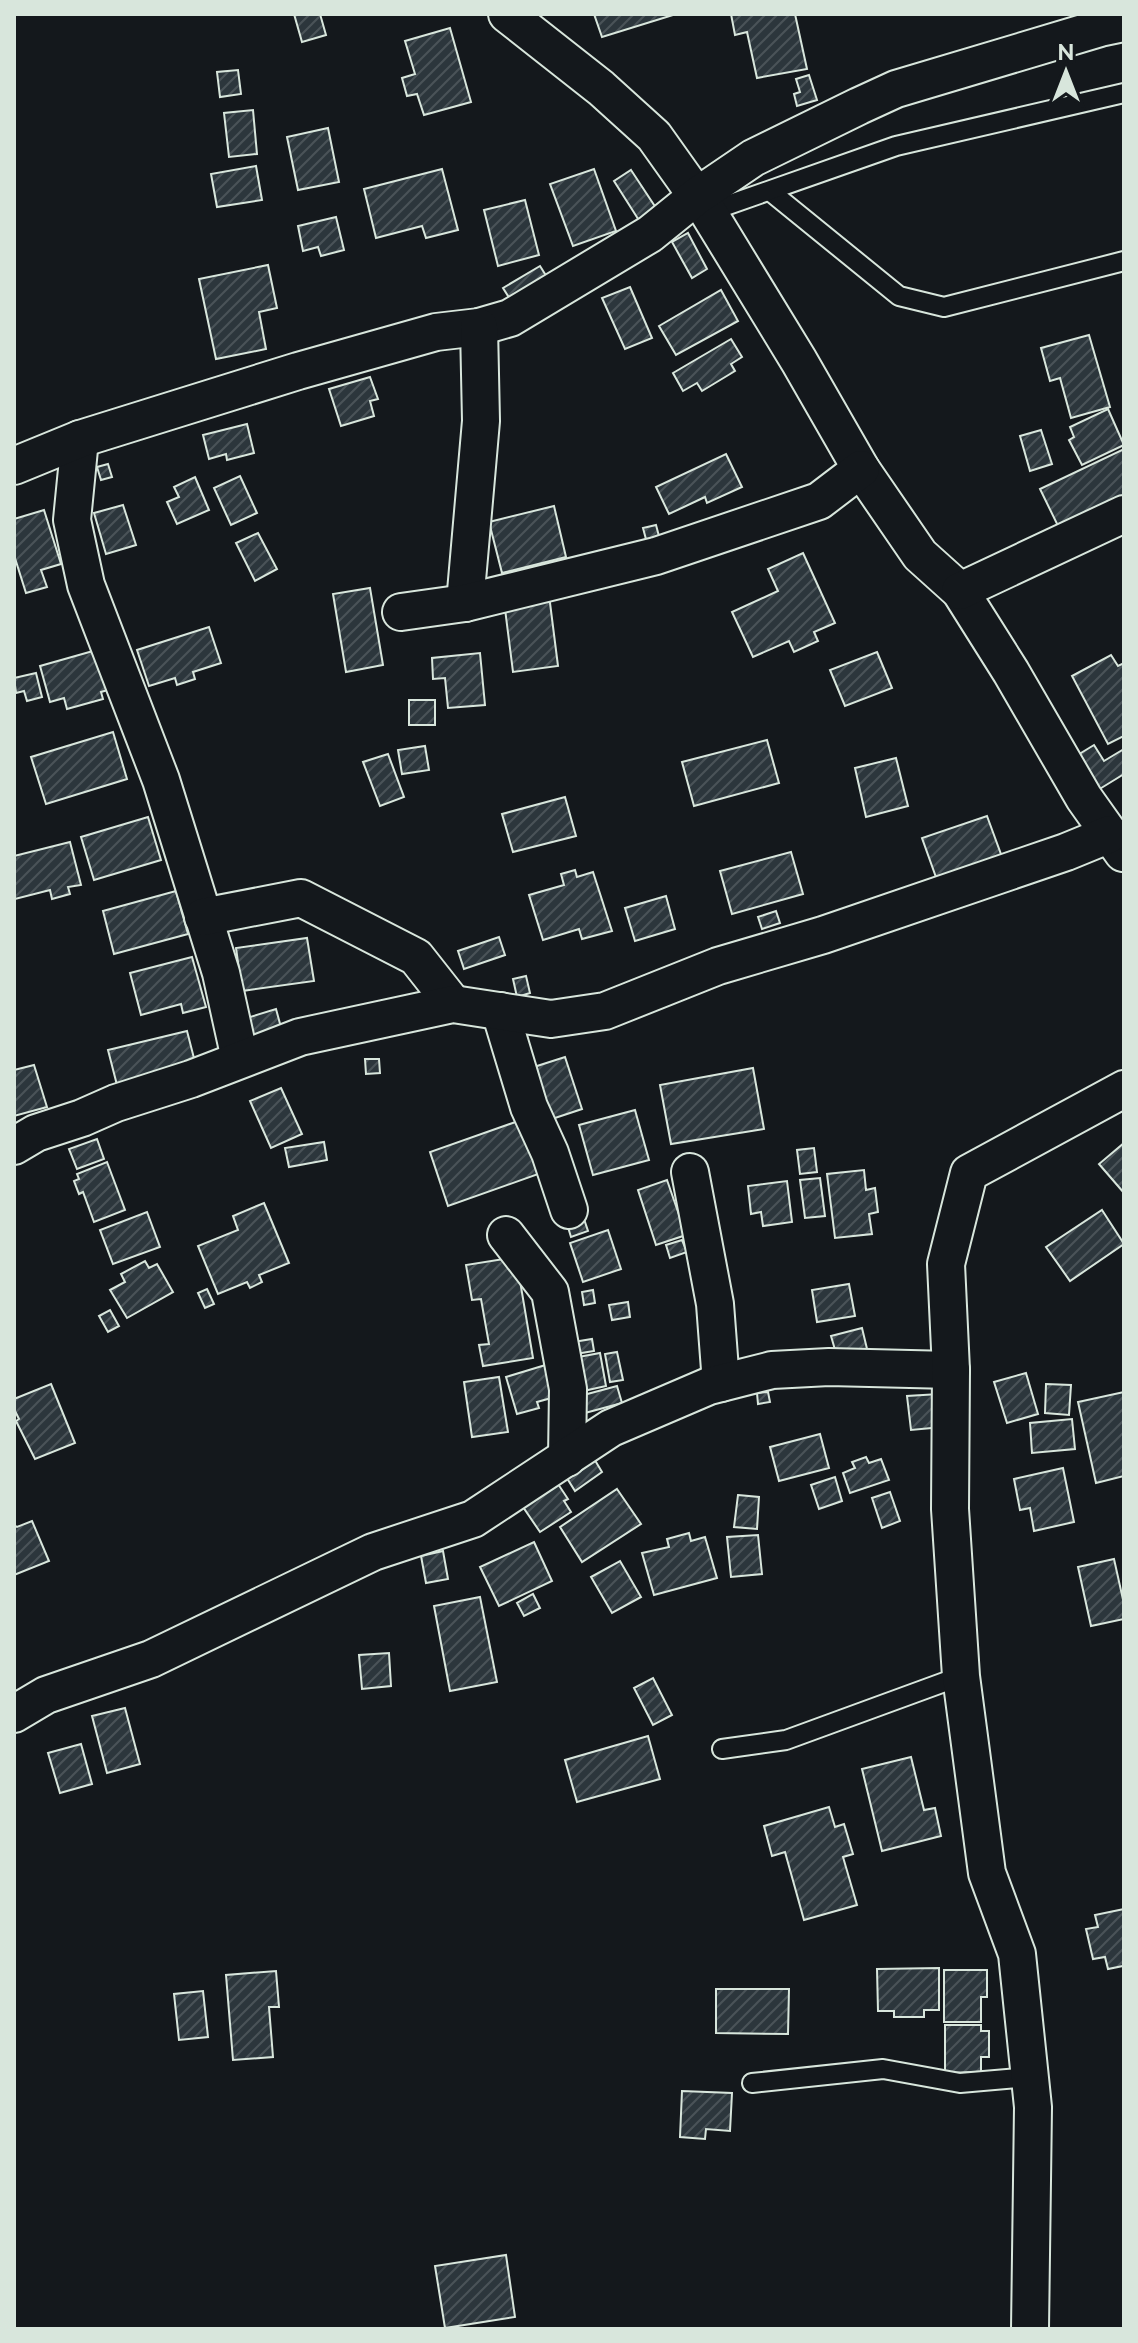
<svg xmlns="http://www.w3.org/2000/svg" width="1138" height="2343" font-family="Raleway,sans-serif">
	<defs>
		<pattern id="building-hatch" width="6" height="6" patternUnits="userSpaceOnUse" patternTransform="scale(2)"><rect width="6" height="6" fill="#2c363c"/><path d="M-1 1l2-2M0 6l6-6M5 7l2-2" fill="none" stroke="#4a5358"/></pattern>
	</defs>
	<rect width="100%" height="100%" fill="#14181c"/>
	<g fill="url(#building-hatch)" stroke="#d8e6dc" stroke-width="2">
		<path d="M294 14H320L326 35 302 42Z"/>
		<path d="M594 14H673V15L602 37Z"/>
		<path d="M731 14H795L807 69 757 78 747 32 735 35Z"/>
		<path d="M450 28 471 102 424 115 417 94 407 96 402 78 415 74 405 41Z"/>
		<path d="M238 70 241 94 220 97 217 72Z"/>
		<path d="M809 75 817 100 797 106 794 94 800 92 796 79Z"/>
		<path d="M253 110 257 154 229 157 224 113Z"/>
		<path d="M328 128 339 182 298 190 287 137Z"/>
		<path d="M256 166 262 200 217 207 211 174Z"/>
		<path d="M442 169 458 230 426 238 422 226 376 238 364 189Z"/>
		<path d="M594 169 616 231 573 246 550 184Z"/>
		<path d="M631 170 658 211 640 222 614 181Z"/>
		<path d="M525 200 539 255 498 266 484 210Z"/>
		<path d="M336 217 344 250 321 256 318 247 303 251 298 226Z"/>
		<path d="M688 233 707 269 692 278 672 242Z"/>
		<path d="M268 265 277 308 259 312 266 349 216 359 199 279Z"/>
		<path d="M540 266 550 282 513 304 503 288Z"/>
		<path d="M630 287 652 338 625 349 602 298Z"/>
		<path d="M721 290 738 321 676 355 659 326Z"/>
		<path d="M1089 335 1110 407 1071 418 1060 378 1050 381 1041 348Z"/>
		<path d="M731 339 742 357 731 364 735 371 702 391 697 383 683 391 673 373Z"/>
		<path d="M370 377 378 399 370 401 374 416 341 426 329 389Z"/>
		<path d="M1108 409 1124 445 1082 465 1069 440 1074 437 1070 427Z"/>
		<path d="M247 424 254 453 227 460 226 454 209 459 203 435Z"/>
		<path d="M1041 430 1052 464 1030 471 1020 436Z"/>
		<path d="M1124 449V502L1061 532 1040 489Z"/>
		<path d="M726 454 742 487 707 503 705 497 669 514 656 487Z"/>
		<path d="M108 464 112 477 101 480 97 467Z"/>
		<path d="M240 476 257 513 231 525 214 488Z"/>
		<path d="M195 477 209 510 177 524 167 502 179 497 174 487Z"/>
		<path d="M123 505 136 545 106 554 94 513Z"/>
		<path d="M554 506 566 557 502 573 489 522Z"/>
		<path d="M44 510 61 564 41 570 47 587 26 593 14 555V519Z"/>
		<path d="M656 525 660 540 647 543 643 528Z"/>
		<path d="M258 533 277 569 255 581 236 543Z"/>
		<path d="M803 553 835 623 814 632 818 641 794 652 789 641 753 657 732 612 778 591 768 569Z"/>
		<path d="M370 588 383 665 346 672 333 594Z"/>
		<path d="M549 595 558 666 513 672 504 601Z"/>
		<path d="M209 627 221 663 193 672 195 679 177 685 175 678 149 686 137 650Z"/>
		<path d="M100 649 111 689 101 692 103 699 67 709 64 698 50 702 40 666Z"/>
		<path d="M877 652 892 688 845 706 830 670Z"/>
		<path d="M480 653 485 705 448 708 445 678 433 679 432 658Z"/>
		<path d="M1111 655 1118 666 1124 663V736L1108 744 1072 676Z"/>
		<path d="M36 673 42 697 27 701 24 691 16 693 14 678Z"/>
		<rect x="409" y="700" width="26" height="25"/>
		<path d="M113 732 127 779 46 804 31 757Z"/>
		<path d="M767 740 779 783 694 806 682 762Z"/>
		<path d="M1094 745 1104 761 1124 749V774L1098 790 1076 756Z"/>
		<path d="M425 746 429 770 402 774 398 750Z"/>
		<path d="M388 754 404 797 380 806 363 762Z"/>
		<path d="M896 758 908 806 866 817 855 768Z"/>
		<path d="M565 797 576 836 513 852 502 814Z"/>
		<path d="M987 816 1002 857 937 880 922 838Z"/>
		<path d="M148 817 161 860 94 880 81 837Z"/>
		<path d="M70 842 81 885 68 887 70 894 52 899 50 890 15 899 14 856Z"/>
		<path d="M791 852 803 894 732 914 720 871Z"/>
		<path d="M575 870 577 877 593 872 612 931 582 939 579 929 543 940 529 895 564 885 561 874Z"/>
		<path d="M176 891 188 934 114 954 103 911Z"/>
		<path d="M666 896 675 929 635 941 625 908Z"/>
		<path d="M776 911 780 923 762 929 758 917Z"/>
		<path d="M499 937 505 955 464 969 458 951Z"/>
		<path d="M307 938 314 981 242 991 236 948Z"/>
		<path d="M192 957 206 1007 183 1013 181 1004 141 1015 130 973Z"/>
		<path d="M526 976 530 993 517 997 513 979Z"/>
		<path d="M276 1009 282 1031 254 1040 247 1018Z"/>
		<path d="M187 1031 196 1066 117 1085 108 1050Z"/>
		<path d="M565 1057 582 1109 552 1119 534 1067Z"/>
		<path d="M365 1059H379L380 1073 366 1074Z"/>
		<path d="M34 1065 47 1107 14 1116V1070Z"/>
		<path d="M753 1068 764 1129 671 1144 660 1085Z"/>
		<path d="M281 1088 302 1134 271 1148 250 1101Z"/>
		<path d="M635 1110 649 1160 593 1175 579 1125Z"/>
		<path d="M524 1119 544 1172 448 1206 430 1152Z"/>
		<path d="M97 1139 104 1159 77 1169 69 1149Z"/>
		<path d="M324 1142 327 1160 289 1167 285 1148Z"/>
		<path d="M1124 1143V1193L1099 1164Z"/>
		<path d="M814 1148 817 1172 800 1174 797 1150Z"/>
		<path d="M107 1162 125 1210 94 1222 83 1192 79 1194 74 1181 79 1179 77 1174Z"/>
		<path d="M864 1170 866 1190 875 1188 878 1212 869 1214 872 1234 835 1238 827 1174Z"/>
		<path d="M820 1178 825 1216 805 1218 800 1180Z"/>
		<path d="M667 1180 686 1235 656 1245 638 1190Z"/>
		<path d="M787 1181 792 1222 763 1226 761 1212 751 1214 748 1186Z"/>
		<path d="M264 1203 289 1263 259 1275 262 1282 250 1288 247 1282 218 1294 198 1246 238 1230 233 1216Z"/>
		<path d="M1102 1210 1124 1244 1070 1281 1046 1247Z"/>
		<path d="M147 1212 160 1247 113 1264 100 1230Z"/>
		<path d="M584 1219 588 1231 571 1237 567 1224Z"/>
		<path d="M608 1230 621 1269 583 1282 570 1243Z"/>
		<path d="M682 1240 687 1252 670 1258 666 1245Z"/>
		<path d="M516 1257 533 1358 483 1366 479 1345 489 1344 481 1299 472 1300 466 1265Z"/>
		<path d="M145 1261 149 1268 157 1264 173 1292 127 1318 110 1290 125 1282 121 1274Z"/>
		<path d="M849 1284 855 1316 817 1322 812 1290Z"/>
		<path d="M207 1289 214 1304 205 1308 198 1293Z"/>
		<path d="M593 1290 595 1303 584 1305 582 1292Z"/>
		<path d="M628 1302 630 1317 612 1320 609 1305Z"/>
		<path d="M110 1310 119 1326 108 1332 99 1316Z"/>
		<path d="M862 1328 868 1353 838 1360 831 1336Z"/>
		<path d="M592 1339 594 1351 575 1354 573 1342Z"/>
		<path d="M617 1352 623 1380 610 1382 605 1354Z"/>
		<path d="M600 1353 606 1386 579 1392 573 1358Z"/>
		<path d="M552 1363 562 1395 537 1402 539 1408 517 1414 506 1377Z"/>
		<path d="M1026 1373 1038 1414 1007 1423 994 1382Z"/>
		<path d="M499 1377 508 1432 472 1437 464 1382Z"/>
		<path d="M51 1384 75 1443 35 1459 16 1421 19 1419 14 1409V1399Z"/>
		<path d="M1046 1384 1071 1385 1069 1415 1045 1413Z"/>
		<path d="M617 1386 622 1403 585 1413 580 1396Z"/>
		<path d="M768 1392 770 1402 758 1404 757 1393Z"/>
		<path d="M1124 1392V1476L1096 1483 1078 1402Z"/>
		<path d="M939 1394 942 1427 911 1430 907 1396Z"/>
		<path d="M1072 1419 1075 1449 1032 1453 1030 1423Z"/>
		<path d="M820 1434 829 1468 779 1481 770 1447Z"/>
		<path d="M593 1457 602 1472 575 1491 565 1475Z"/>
		<path d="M866 1457 869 1463 881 1459 889 1480 850 1493 843 1473 855 1468 852 1462Z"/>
		<path d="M1063 1468 1074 1522 1034 1531 1030 1508 1020 1510 1014 1479Z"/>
		<path d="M835 1477 842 1501 819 1509 811 1485Z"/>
		<path d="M556 1481 568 1499 564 1501 571 1512 540 1532 521 1504Z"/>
		<path d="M617 1489 641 1524 582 1562 560 1527Z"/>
		<path d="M890 1492 900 1521 882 1528 872 1498Z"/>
		<path d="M738 1495 759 1497 757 1529 734 1527Z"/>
		<path d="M32 1521 49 1561 14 1575V1525L17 1527Z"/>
		<path d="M689 1533 691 1541 705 1537 717 1578 654 1595 642 1553 669 1547 667 1539Z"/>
		<path d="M758 1535 762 1574 731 1577 727 1537Z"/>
		<path d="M534 1542 552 1581 499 1606 480 1567Z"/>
		<path d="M443 1551 448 1579 426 1583 421 1556Z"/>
		<path d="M1114 1559 1124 1604V1619L1091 1626 1078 1567Z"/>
		<path d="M620 1561 641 1597 612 1613 591 1577Z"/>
		<path d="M533 1594 540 1608 524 1616 517 1603Z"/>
		<path d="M480 1597 497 1682 450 1691 434 1606Z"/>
		<path d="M389 1653 391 1686 362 1689 359 1655Z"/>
		<path d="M653 1678 672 1715 653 1725 634 1688Z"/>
		<path d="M125 1708 140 1764 107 1773 92 1716Z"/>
		<path d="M648 1736 660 1779 577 1802 565 1760Z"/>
		<path d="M81 1744 92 1784 60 1793 48 1753Z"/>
		<path d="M911 1757 924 1810 935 1808 941 1836 882 1851 862 1769Z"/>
		<path d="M829 1807 835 1827 844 1824 853 1854 843 1857 857 1905 804 1920 785 1852 772 1856 764 1826Z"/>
		<path d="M1124 1909V1970L1123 1966 1108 1969 1105 1957 1093 1959 1086 1929 1098 1927 1095 1915Z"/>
		<path d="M939 1968V2010H924V2017H894V2011H878L877 1969Z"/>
		<path d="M944 1970H987V1997H981V2022H944Z"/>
		<path d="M276 1971 279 2007H269L273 2057 233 2060 226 1975Z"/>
		<path d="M716 1989H789L788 2034 716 2033Z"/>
		<path d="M203 1991 208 2037 179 2040 174 1994Z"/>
		<path d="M945 2025H981V2031H989V2057H981V2072L945 2073Z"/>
		<path d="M682 2091 732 2093 730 2131 706 2129 705 2139 680 2137Z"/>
		<path d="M506 2255 515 2317 445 2328 435 2266Z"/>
	</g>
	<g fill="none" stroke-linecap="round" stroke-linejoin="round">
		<g stroke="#d8e6dc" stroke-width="22">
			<g id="service">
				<path d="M771 192 899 296 944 307 1124 261"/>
				<path d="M708 212 896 146 1124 93"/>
				<path d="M722 1749 786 1740 961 1676"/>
				<path d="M752 2083 883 2069 960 2083 1030 2077"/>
			</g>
		</g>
		<g stroke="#d8e6dc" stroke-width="40">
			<g id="minor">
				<path d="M507 14 601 88 654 136 708 212 799 361 861 469 920 555 960 591 1011 672 1084 798 1123 853"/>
				<path d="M80 439 72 520 86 585 161 780 221 973 240 1059"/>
				<path d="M14 466 80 439 298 371 436 332 479 327 510 318 650 234 697 196 753 158 859 106 896 89 1100 28 1124 23"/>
				<path d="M960 591 1124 514"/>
				<path d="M465 603 481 421 479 327"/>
				<path d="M401 612 465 603 656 556 819 501 861 469"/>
				<path d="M203 917 301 898 416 957 453 1004"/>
				<path d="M500 1011 529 1107 550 1153 569 1210"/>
				<path d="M14 1146 36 1133 82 1118 116 1103 191 1079 300 1037 453 1004 551 1019 605 1011 718 966 823 935 1066 852 1110 834"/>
				<path d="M690 1172 715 1304 721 1383"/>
				<path d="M506 1235 550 1292 568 1389 567 1458"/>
				<path d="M14 1714 46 1695 151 1659 373 1552 473 1519 611 1428 709 1386 772 1370 829 1367 951 1370"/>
				<path d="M1030 2329 1033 2107 1017 1954 987 1873 961 1676 950 1509 951 1370 946 1264 969 1173 1124 1089"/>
			</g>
		</g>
		<use href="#service" stroke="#14181c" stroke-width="18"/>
		<use href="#minor" stroke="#14181c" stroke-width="36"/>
	</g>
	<rect width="1138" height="2343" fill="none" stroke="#d8e6dc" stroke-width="32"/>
	<g transform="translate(1066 72)" stroke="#14181c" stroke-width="6" paint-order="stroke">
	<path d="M0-6L14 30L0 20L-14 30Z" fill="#d8e6dc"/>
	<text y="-12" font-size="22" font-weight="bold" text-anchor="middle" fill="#d8e6dc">N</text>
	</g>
</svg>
